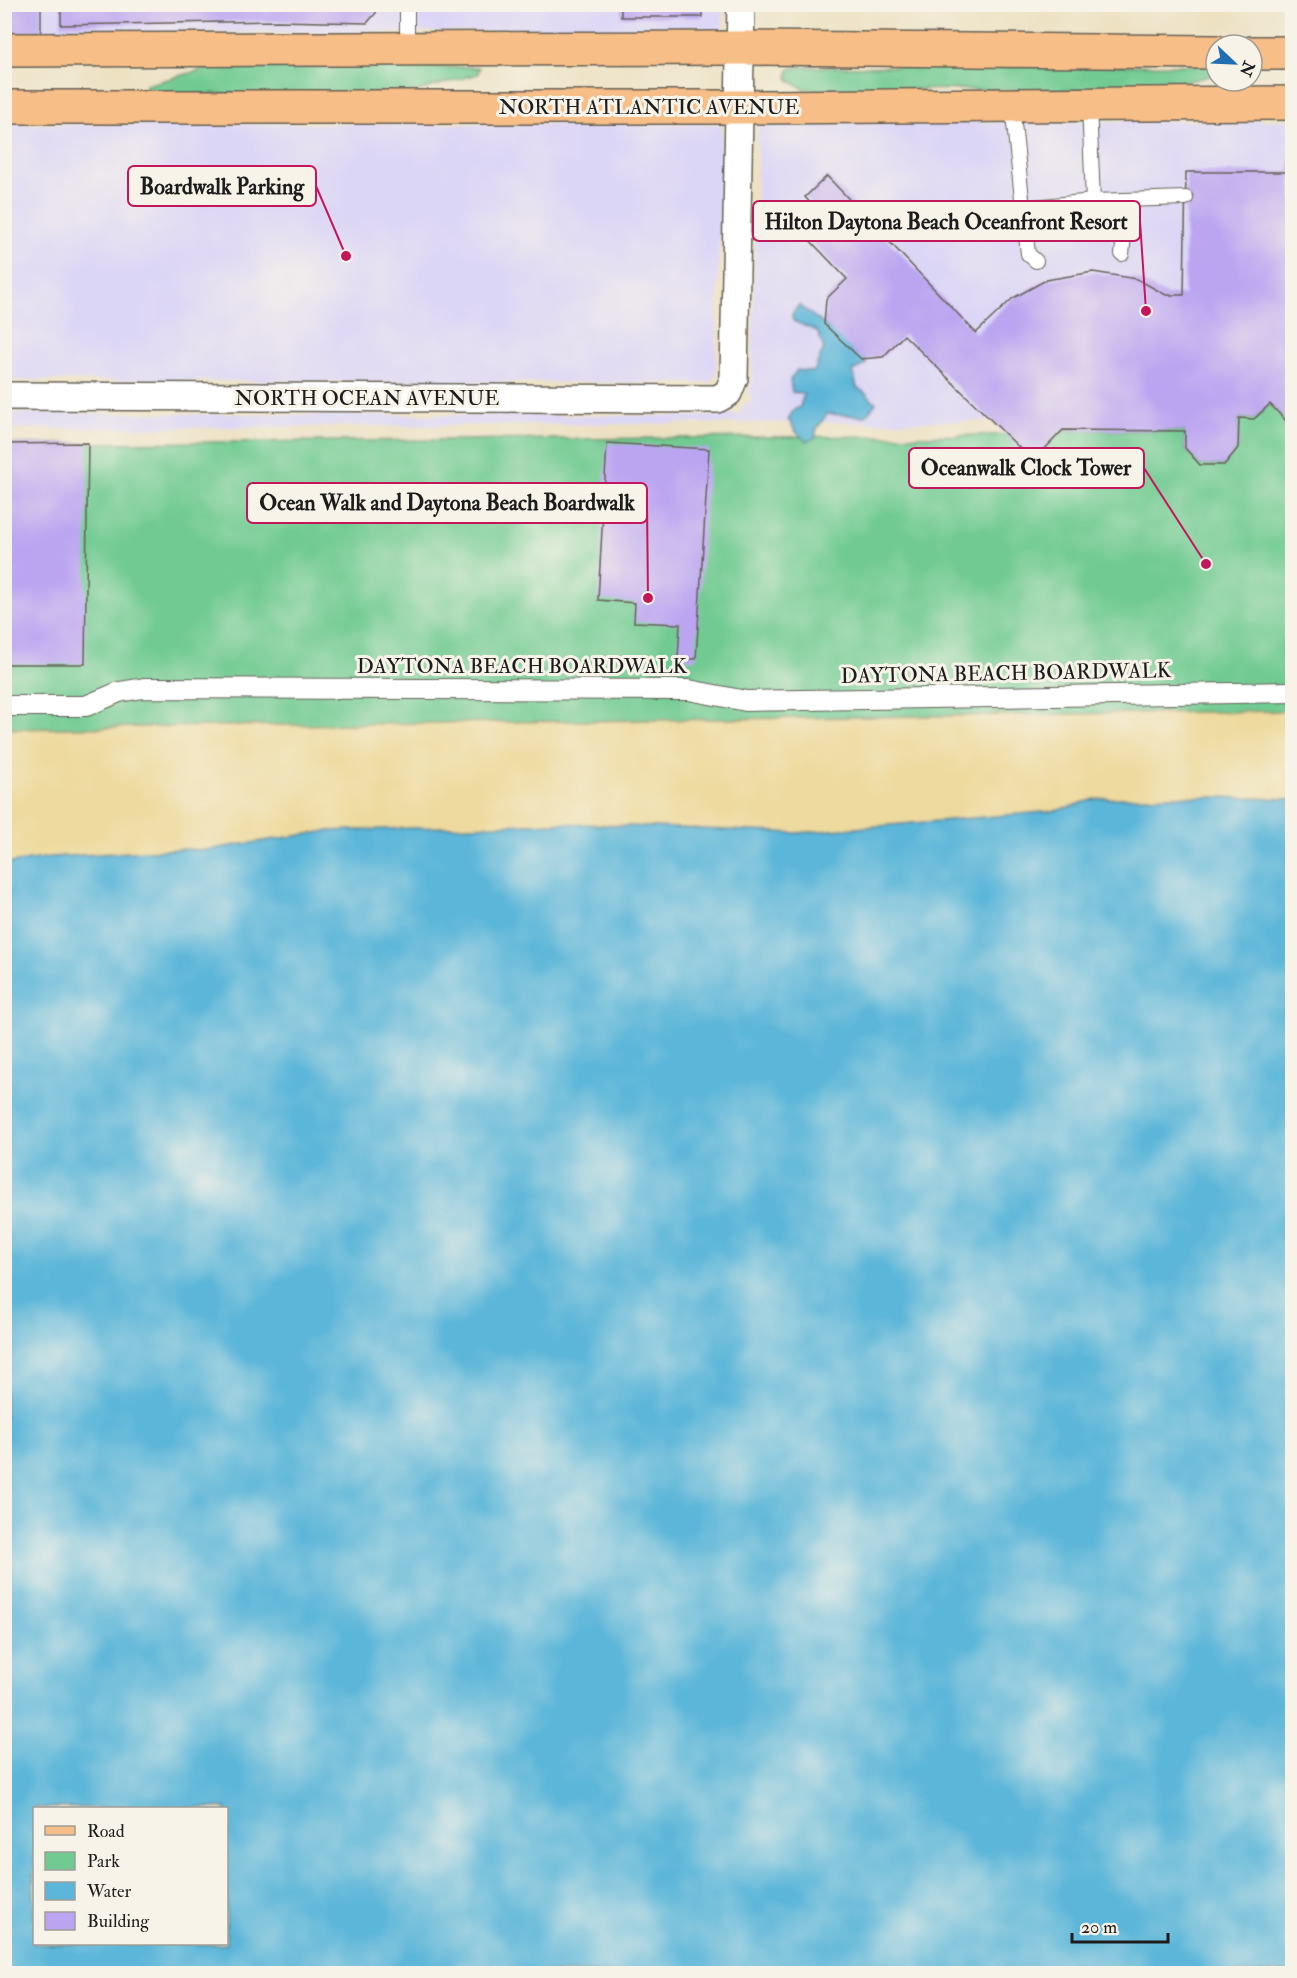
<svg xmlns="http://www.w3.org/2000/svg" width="1297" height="1978" font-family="'IM FELL Double Pica',serif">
	<rect width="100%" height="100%" fill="#f7f3e8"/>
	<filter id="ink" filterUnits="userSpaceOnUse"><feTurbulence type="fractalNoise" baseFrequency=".0167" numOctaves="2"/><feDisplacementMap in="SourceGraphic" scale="12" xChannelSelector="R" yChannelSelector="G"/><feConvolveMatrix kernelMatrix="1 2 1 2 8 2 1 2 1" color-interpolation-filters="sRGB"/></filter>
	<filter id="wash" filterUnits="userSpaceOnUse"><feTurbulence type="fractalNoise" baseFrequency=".008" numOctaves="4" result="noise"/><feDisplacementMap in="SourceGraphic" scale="24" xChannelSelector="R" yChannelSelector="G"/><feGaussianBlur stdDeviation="1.35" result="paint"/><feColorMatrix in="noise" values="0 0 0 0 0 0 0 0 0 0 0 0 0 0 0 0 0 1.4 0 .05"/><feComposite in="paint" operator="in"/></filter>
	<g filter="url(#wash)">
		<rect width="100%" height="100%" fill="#ede1c2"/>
		<g fill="#dcd6f6">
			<path d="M723 4V31L5 33 4 5Z"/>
			<path d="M1292 120V407L1281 395 1005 421 5 429V413L719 416 731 413 739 416 743 406 753 400 748 393 752 380 758 124Z"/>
			<path d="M5 124H722L716 374 711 383 5 380Z"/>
		</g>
		<g fill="#70ca91" stroke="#467356" stroke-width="1.5">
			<path d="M1216 65V75L1148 90 804 89 790 81 787 76 790 69 795 67Z"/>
			<path d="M212 67H479L478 74 410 93 146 94V85Z"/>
			<path d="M1270 404 1292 427V734L5 731 4 444 1007 435 1033 461 1063 430 1185 431V448L1199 465H1224L1238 448 1239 418 1255 419Z"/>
		</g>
		<path fill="#eeda9e" stroke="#857b5d" stroke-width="1.5" d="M1292 711V1075L5 1114 4 729Z"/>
		<g fill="#5bb6d9" stroke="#3c697a" stroke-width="1.5" fill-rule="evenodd">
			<path d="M799 305 835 333 864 342 866 364 853 371 857 388 863 391 876 403 865 416 827 414 817 428 815 438 806 441 796 432 788 419 794 410 800 407 804 394 792 392 790 380 797 370 814 372 824 348 817 331 793 321 792 314Z"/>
			<path d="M1170 796 1292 799V1973H5V864L50 857 181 849 206 850 327 831 557 823 796 833 1055 811 1095 799ZM34 1808H226V1944H34Z"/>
		</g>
		<g id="blocks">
			<g fill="#bba5f1">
				<rect x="4" y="4" width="37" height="37"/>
				<rect x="621" y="4" width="81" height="13"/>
				<path d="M61 5H376V13L367 23 278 21 61 25Z"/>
				<path d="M1290 159H1292V427L1270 404 1254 419 1239 418 1238 448 1224 465H1200L1185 448V431L1063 430 1033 461 904 335 883 357 861 359 824 324 826 299 847 279 803 233 821 215 805 197 827 176 976 333 1013 298 1046 280 1093 272 1137 279 1166 295H1184L1186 172H1289Z"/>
				<path d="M88 443 85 664H4V444Z"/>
				<path d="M607 443 709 449 696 659H678L680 624 634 622 635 603 598 600Z"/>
			</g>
		</g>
	</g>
	<g filter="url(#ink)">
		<use href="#blocks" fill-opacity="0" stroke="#656156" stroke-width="1.5"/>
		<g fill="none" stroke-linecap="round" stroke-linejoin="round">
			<g stroke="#656156" stroke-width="16">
				<g id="service">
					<path d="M407 4V49"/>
					<path d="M1089 104 1093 201"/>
					<path d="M1012 105 1023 208 1093 201 1186 198"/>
					<path d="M1023 208 1028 254 1036 261"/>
					<path d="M1122 254 1128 201"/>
				</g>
			</g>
			<g stroke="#656156" stroke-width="22">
				<path id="pedestrian" d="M4 706H86L119 692 144 688 689 690 746 701 1292 692"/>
			</g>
			<g stroke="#656156" stroke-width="30">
				<path id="minor" d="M4 396 717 399 728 393 734 378 741 4"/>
			</g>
			<g stroke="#656156" stroke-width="36">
				<g id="primary">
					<path d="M4 50 742 48 1216 52"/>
					<path d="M1252 53H1292"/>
					<path d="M4 107H740L1292 103"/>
				</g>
			</g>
			<use href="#service" stroke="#fff" stroke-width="14"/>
			<use href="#pedestrian" stroke="#fff" stroke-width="20"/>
			<use href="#minor" stroke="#fff" stroke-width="27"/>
			<use href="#primary" stroke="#f7be87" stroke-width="33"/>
		</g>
	</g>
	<g text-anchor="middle" stroke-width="6" stroke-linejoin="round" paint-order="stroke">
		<g font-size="21" fill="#1c1c1c" stroke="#f7f3e8">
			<text x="649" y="114">NORTH ATLANTIC AVENUE</text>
			<text x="367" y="405">NORTH OCEAN AVENUE</text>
			<text x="522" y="673">DAYTONA BEACH BOARDWALK</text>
			<text transform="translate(1006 673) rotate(-1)" y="7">DAYTONA BEACH BOARDWALK</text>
		</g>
	</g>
	<path fill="none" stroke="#c2185b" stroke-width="2" d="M346 256L316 186M1146 311L1140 221M1206 564L1144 468M648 598L647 503"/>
	<g fill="#c2185b" stroke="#f7f3e8" stroke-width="2">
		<circle cx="346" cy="256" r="6"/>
		<circle cx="1146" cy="311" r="6"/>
		<circle cx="1206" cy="564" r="6"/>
		<circle cx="648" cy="598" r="6"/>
	</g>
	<g fill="#f7f3e8" stroke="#c2185b" stroke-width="2">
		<rect x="128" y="166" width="188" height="40" rx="6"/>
		<rect x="753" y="201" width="387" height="40" rx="6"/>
		<rect x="909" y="448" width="235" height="40" rx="6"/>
		<rect x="247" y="483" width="400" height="40" rx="6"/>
	</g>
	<g font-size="22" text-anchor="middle" font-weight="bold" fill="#1c1c1c">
		<text x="222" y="194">Boardwalk Parking</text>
		<text x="946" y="229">Hilton Daytona Beach Oceanfront Resort</text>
		<text x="1026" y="475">Oceanwalk Clock Tower</text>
		<text x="447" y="510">Ocean Walk and Daytona Beach Boardwalk</text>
	</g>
	<rect width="1297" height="1978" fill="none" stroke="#f7f3e8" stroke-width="24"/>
	<rect x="33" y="1807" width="195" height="138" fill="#f7f3e8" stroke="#9f9d96" stroke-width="1.5"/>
	<rect x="45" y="1826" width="30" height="9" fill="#f7be87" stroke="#9f9d96" stroke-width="1.5"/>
	<text x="87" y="1837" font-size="18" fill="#1c1c1c">Road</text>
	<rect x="45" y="1852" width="30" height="18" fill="#70ca91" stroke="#9f9d96" stroke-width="1.5"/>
	<text x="87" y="1867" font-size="18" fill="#1c1c1c">Park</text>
	<rect x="45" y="1882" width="30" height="18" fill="#5bb6d9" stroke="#9f9d96" stroke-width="1.5"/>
	<text x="87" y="1897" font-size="18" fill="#1c1c1c">Water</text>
	<rect x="45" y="1912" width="30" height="18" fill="#bba5f1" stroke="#9f9d96" stroke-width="1.5"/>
	<text x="87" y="1927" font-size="18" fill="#1c1c1c">Building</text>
	<g transform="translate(1234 63) rotate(113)"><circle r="28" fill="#f7f3e8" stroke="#9f9d96" stroke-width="1.5"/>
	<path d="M0-4.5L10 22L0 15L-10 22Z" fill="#1f6fb2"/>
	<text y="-9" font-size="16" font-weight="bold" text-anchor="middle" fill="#1c1c1c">N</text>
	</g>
	<path d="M1072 1933v9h96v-9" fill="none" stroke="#1c1c1c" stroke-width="3"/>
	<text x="1081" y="1933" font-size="18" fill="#1c1c1c" stroke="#f7f3e8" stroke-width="4.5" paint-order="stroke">20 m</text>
</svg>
